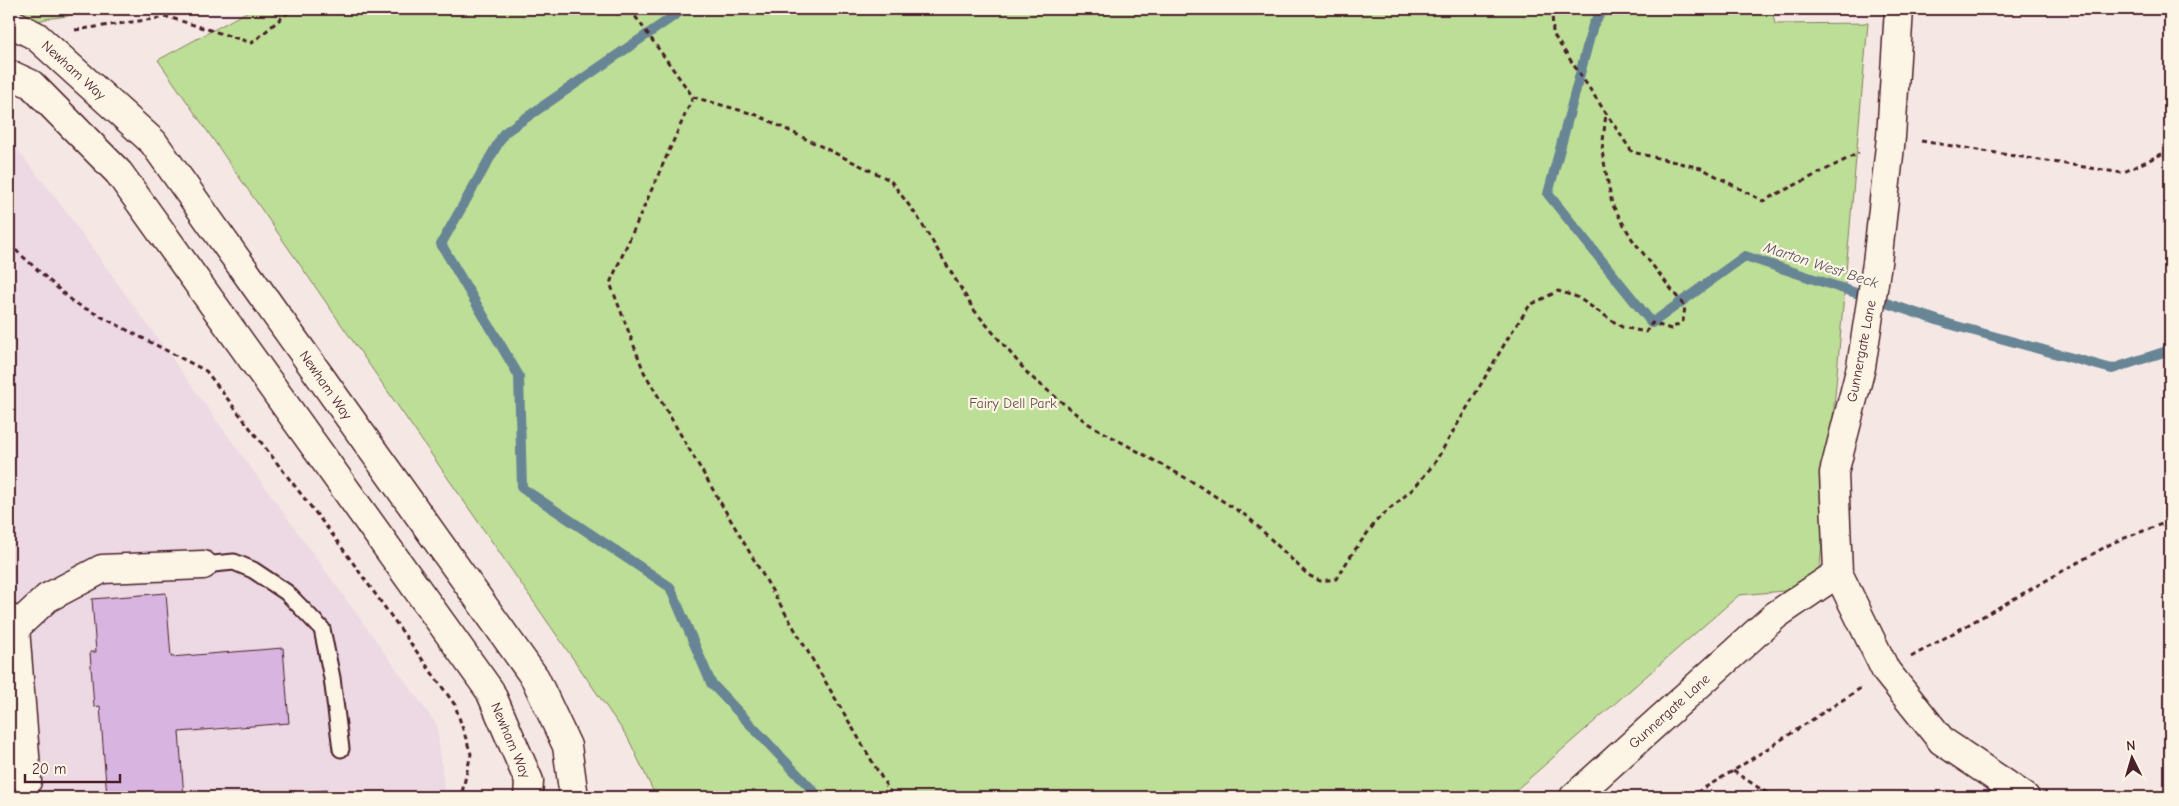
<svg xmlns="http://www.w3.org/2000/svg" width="2179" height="806" font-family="'Comic Neue',sans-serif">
	<rect width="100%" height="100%" fill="#f5e8e4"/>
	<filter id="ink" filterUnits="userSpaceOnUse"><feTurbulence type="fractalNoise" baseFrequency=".02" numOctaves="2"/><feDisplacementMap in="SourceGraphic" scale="10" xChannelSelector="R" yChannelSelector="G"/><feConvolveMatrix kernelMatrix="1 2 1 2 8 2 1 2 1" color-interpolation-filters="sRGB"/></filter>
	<g filter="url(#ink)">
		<path fill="#ecd9e3" d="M9 139 56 198 437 725 445 797H9Z"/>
		<g fill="#bdde96" stroke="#847e60">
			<path d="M9 9H71L68 16 45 19 30 24Z"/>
			<path d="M252 9H1772L1775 24 1868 23 1818 588 1739 595 1508 797H656L628 738 158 60Z"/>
		</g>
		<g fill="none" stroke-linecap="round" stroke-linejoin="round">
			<g stroke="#688595" stroke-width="10">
				<path d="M684 9 504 133 441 244 519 376 522 488 670 587 711 683 819 797"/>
				<path d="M1603 9 1593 25 1548 194 1652 323 1745 256 1949 324 2112 369 2170 350"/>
			</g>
		</g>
		<g fill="#d8b5e0" stroke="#4a1f2b">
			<path d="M166 593 171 657 283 648 289 723 179 732 184 797H107L100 706 94 707 90 652H96L92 599Z"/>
			<path d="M328 790 329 797H303L302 792Z"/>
			<path d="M421 793V797H364Z"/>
		</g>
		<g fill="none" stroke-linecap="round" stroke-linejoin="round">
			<g stroke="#4a1f2b" stroke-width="19">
				<path id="service" d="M203 565 234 562 253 570 286 592 322 629 332 678 341 749"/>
			</g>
			<g stroke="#4a1f2b" stroke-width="31">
				<g id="minor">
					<path d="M1899 9 1891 137 1877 263 1861 367 1834 473 1838 573 1886 671 1942 741 2025 797"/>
					<path d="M9 618 15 628 27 781"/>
					<path d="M15 628 47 598 102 569 203 565"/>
					<path d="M1574 797 1776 615 1838 573"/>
				</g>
			</g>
			<g stroke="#4a1f2b" stroke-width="31">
				<g id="tertiary">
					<path d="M9 22 36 36 153 142 535 678 567 746 574 797"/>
					<path d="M9 74 31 84 119 173 490 691 529 781 528 797"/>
				</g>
			</g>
			<g stroke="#4a1f2b" stroke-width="3" stroke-dasharray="5 4" stroke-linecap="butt">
				<path d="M167 9 168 17"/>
				<path d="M630 9 693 97 757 115 890 180 917 216 974 310 1029 375 1087 423 1191 481 1248 517 1308 575 1320 581 1336 579 1354 551 1378 519 1413 489 1434 464 1511 333 1530 305 1558 291 1577 297 1622 327 1646 332 1652 323 1671 329 1683 321 1685 307 1632 239 1612 204 1602 151 1606 113"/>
				<path d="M1552 9 1553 34 1632 152 1701 168 1763 201 1859 153"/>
				<path d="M75 30 168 17 252 43 292 9"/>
				<path d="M693 97 610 283 644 372 893 797"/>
				<path d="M1921 141 2122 173 2170 150"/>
				<path d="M9 244 73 302 206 371 335 538 455 705 471 754 461 797"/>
				<path d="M1911 657 2114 542 2170 521"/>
				<path d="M1733 771 1773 797"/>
				<path d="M1689 797 1733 771 1861 688"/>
			</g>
			<use href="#service" stroke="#fcf5e5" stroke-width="15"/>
			<use href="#minor" stroke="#fcf5e5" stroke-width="28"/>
			<use href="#tertiary" stroke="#fcf5e5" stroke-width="28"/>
		</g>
	</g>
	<g text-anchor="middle" stroke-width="4.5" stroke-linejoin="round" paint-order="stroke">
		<g font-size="14" fill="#4a1f2b" stroke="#fcf5e5">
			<text transform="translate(74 70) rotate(42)" y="5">Newham Way</text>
			<text transform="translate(1861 351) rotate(-79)" y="5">Gunnergate Lane</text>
			<text transform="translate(326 385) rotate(55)" y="5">Newham Way</text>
			<text transform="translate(1669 711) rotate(-42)" y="5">Gunnergate Lane</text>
			<text transform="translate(511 740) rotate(67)" y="5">Newham Way</text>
		</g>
		<g font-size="14" fill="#674f46" stroke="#fcf5e5">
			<text x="1013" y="408">Fairy Dell Park</text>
		</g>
		<g font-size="15" font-style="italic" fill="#595260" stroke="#fcf5e5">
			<text transform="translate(1821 265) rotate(18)" y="5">Marton West Beck</text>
		</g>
	</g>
	<rect width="2179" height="806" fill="none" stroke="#fcf5e5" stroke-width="30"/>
	<rect x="15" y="15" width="2149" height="776" fill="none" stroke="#4a1f2b" stroke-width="2" filter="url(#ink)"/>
	<g transform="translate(2132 758) rotate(355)" stroke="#fcf5e5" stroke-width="4" paint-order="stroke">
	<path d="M0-4L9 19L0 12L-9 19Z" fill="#4a1f2b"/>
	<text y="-8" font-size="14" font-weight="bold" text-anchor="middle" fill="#4a1f2b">N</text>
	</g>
	<path d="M25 774v8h95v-8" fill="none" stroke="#4a1f2b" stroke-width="2.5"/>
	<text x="32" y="774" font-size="15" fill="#4a1f2b" stroke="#fcf5e5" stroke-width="4" paint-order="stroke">20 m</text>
</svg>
